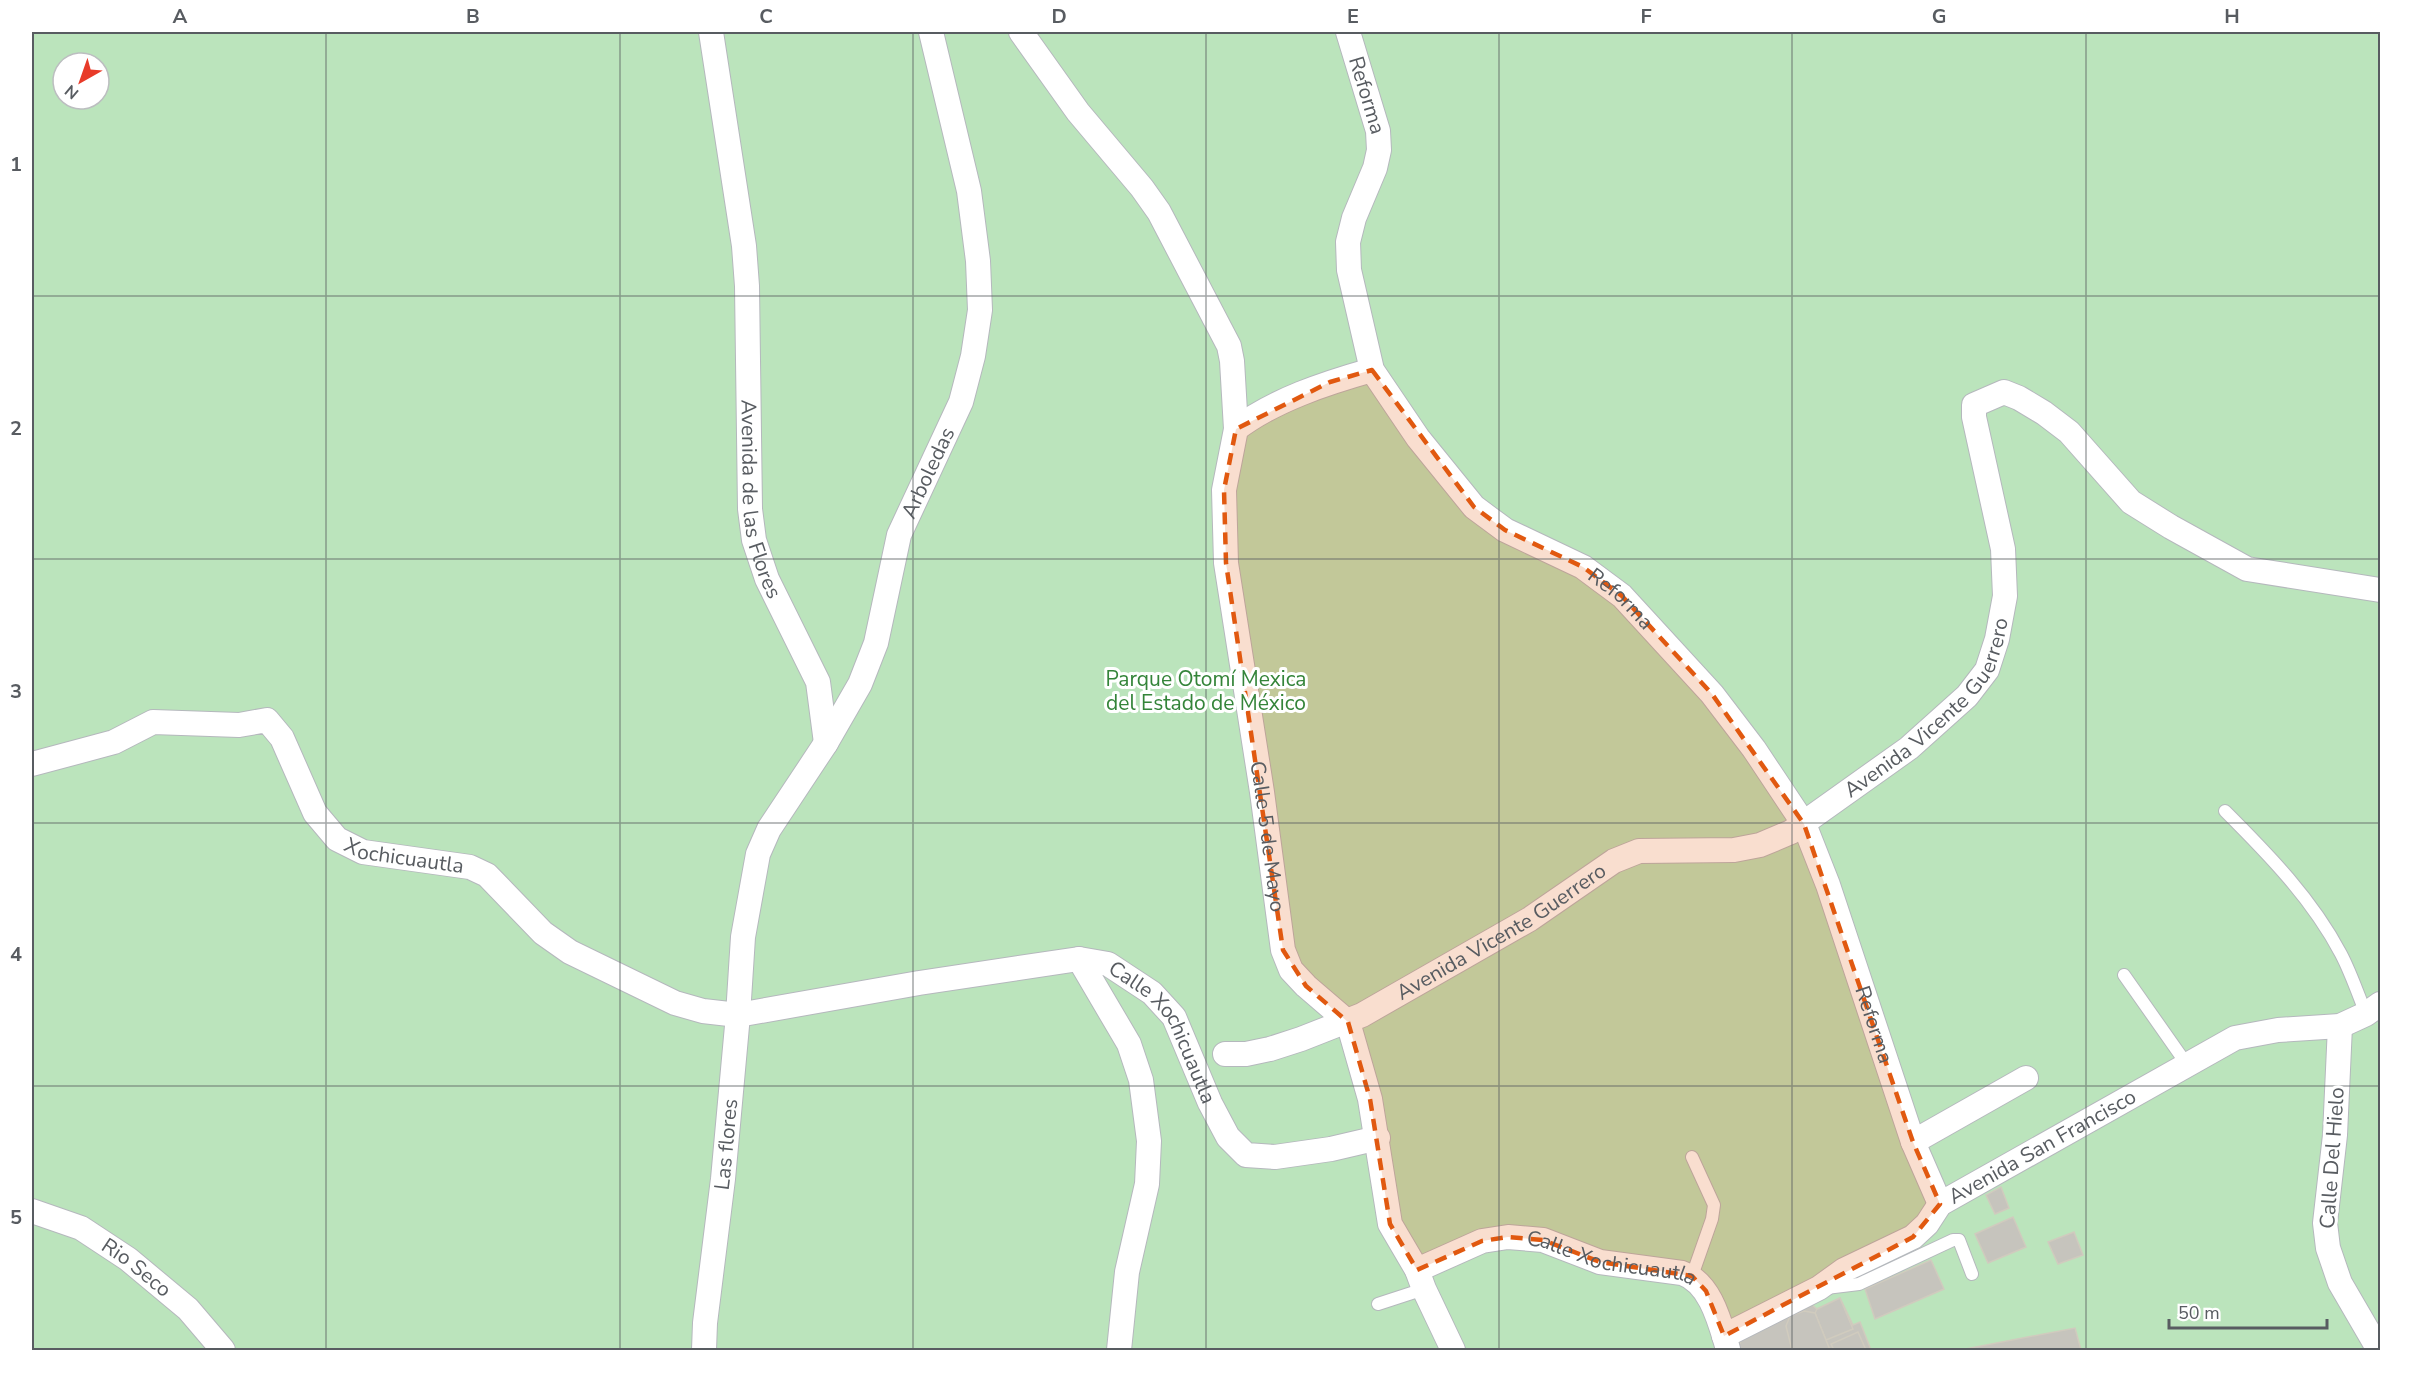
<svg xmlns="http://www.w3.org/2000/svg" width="2412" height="1382" font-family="'Nunito Sans',sans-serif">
	<rect width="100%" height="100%" fill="#ece9df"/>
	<path fill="#bbe4bc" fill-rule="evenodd" d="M32 32H2380V1350H32ZM63 63H99V99H63Z"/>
	<g fill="#c6c4bd" stroke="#d0cbbe" stroke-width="1.5">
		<path d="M2001 1187 2009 1208 1995 1214 1986 1195Z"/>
		<path d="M2013 1217 2026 1247 1988 1263 1975 1234Z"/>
		<path d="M2074 1232 2083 1255 2058 1264 2048 1242Z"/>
		<path d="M1931 1260 1944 1289 1875 1319 1865 1289Z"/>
		<path d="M1840 1298 1853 1325 1860 1322 1871 1350H1740L1738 1347 1744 1336 1811 1304 1817 1309Z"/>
		<path d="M1840 1298 1853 1329 1826 1340 1815 1313 1817 1309Z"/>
		<path d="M1804 1311 1815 1313 1830 1350H1792L1786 1326 1790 1316Z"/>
		<path d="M2075 1328 2081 1350H1965V1349Z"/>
		<path d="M1858 1332 1866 1350H1834L1831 1344Z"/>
	</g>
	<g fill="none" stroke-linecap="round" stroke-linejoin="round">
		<g stroke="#b5b8bd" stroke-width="14">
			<g id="lane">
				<path d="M2225 811C2269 855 2312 899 2341 954 2351 973 2358 994 2366 1014"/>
				<path d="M2124 975 2188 1066"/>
				<path d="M1692 1276 1712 1219 1714 1205 1692 1157"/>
				<path d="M1826 1288 1859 1284 1953 1240H1959L1972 1274"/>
				<path d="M1378 1304 1424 1289"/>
			</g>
		</g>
		<g stroke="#b5b8bd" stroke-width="26">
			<g id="street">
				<path id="s1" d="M711 32 744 246 747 286 750 509 754 540 767 579 818 682 826 743"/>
				<path d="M1021 32 1078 112 1142 188 1159 212 1229 346 1232 361 1236 429"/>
				<path id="s2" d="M1348 32 1378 131 1379 150 1375 168 1354 218 1348 242 1349 270 1372 370 1418 438 1474 507 1505 530 1583 567 1622 596 1712 694 1754 749 1804 824 1828 885 1913 1142 1940 1204"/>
				<path id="s3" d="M1372 370C1326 383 1274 400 1236 429L1224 490 1226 563 1262 792 1283 950 1291 970 1306 986 1348 1022 1370 1099 1390 1224 1417 1270 1424 1289 1453 1350"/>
				<path id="s4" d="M32 764 114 742 153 722 239 725 267 720 282 738 315 813 337 839 363 852 470 867 487 875 543 933 570 952 675 1003 703 1011 738 1015 919 983 1079 959 1108 964 1152 993 1174 1017 1210 1103 1228 1137 1246 1155 1275 1157 1331 1149 1378 1138"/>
				<path d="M1079 959 1129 1044 1141 1080 1149 1141 1147 1184 1127 1272 1119 1350"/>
				<path d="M2340 1026 2335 1135 2325 1223 2328 1248 2340 1283 2379 1350"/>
				<path id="s5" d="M1225 1054H1246L1270 1049 1301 1039 1362 1015 1530 919 1614 861 1639 851 1734 850 1760 845 1791 832 1909 748 1967 696 1987 670 1997 639 2005 596 2003 549 1974 417V405L2004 392 2019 398 2044 413 2069 432 2131 502 2171 527 2247 569 2380 590"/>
				<path d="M1913 1142 2026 1078"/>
				<path id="s6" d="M32 1211 81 1228 128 1259 188 1309 223 1350"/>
				<path id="s7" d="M1417 1270 1482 1241 1508 1237 1543 1240 1600 1262 1682 1273C1711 1283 1720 1323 1728 1349"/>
				<path id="s8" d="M1724 1336 1819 1288 1844 1270 1913 1237 1927 1224 1940 1204 2235 1038 2278 1030 2340 1026 2366 1014 2380 1004"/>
				<path id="s9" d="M704 1350 705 1323 723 1179 738 1015 743 937 758 854 769 829 826 743 860 684 876 643 899 535 961 402 973 356 980 310 978 261 969 191 931 32"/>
			</g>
		</g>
		<use href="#lane" stroke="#fff" stroke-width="12"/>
		<use href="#street" stroke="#fff" stroke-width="24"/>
	</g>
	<path fill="#e15910" fill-opacity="0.2" stroke="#e15910" stroke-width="4.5" stroke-dasharray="12 8" stroke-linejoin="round" d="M1372 370 1474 507 1505 530 1583 567 1622 596 1712 694 1804 824 1913 1142 1940 1204 1913 1237 1724 1336 1706 1291 1692 1276 1600 1262 1543 1240 1508 1237 1482 1241 1417 1270 1390 1224 1370 1099 1348 1022 1306 986 1283 950 1226 563 1224 490 1236 429 1330 382Z"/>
	<path fill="none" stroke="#585c61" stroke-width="1.5" stroke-opacity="0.55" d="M326 32V1350M620 32V1350M913 32V1350M1206 32V1350M1499 32V1350M1792 32V1350M2086 32V1350M32 296H2380M32 559H2380M32 823H2380M32 1086H2380"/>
	<g text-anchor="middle" stroke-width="6" stroke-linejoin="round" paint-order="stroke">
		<g font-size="21" fill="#585c61" stroke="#fff">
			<text dy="7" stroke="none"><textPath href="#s2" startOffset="66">Reforma</textPath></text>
			<text dy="7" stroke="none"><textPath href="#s9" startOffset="921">Arboledas</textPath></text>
			<text dy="7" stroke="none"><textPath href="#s1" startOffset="471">Avenida de las Flores</textPath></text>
			<text dy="7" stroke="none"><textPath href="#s2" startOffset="696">Reforma</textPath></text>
			<text dy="7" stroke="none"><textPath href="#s5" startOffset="810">Avenida Vicente Guerrero</textPath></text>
			<text dy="7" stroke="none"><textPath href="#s3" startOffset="561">Calle 5 de Mayo</textPath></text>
			<text dy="7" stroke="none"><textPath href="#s4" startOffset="453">Xochicuautla</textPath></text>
			<text dy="7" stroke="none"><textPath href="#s5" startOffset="306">Avenida Vicente Guerrero</textPath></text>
			<text dy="7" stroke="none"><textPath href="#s2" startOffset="1200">Reforma</textPath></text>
			<text dy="7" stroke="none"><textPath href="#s4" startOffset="1299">Calle Xochicuautla</textPath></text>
			<text dy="7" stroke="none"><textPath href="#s9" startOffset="207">Las flores</textPath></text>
			<text dy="7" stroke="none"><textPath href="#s8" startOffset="374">Avenida San Francisco</textPath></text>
			<text transform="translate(2332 1158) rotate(-86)" y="7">Calle Del Hielo</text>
			<text dy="7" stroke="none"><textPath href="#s7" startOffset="204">Calle Xochicuautla</textPath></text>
			<text dy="7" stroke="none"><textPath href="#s6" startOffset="120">Rio Seco</textPath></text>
		</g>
		<g font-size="21" fill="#348439" stroke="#fff">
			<text x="1206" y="686">Parque Otomí Mexica<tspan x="1206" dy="24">del Estado de México</tspan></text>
		</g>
	</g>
	<rect width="2412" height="1382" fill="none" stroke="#ffffff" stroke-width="66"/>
	<g transform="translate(81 81) rotate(220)"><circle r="28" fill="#ffffff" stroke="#bcbec0" stroke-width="1.5"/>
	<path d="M0-4.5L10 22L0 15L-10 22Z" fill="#e83b29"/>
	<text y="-9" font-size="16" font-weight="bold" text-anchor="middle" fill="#585c61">N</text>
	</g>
	<path d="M2169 1319v9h158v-9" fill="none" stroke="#585c61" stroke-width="3"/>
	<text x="2178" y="1319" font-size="18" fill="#585c61" stroke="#ffffff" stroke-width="4.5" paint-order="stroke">50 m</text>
	<rect x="33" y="33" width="2346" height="1316" fill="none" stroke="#585c61" stroke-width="2"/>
	<g font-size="20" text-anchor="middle" font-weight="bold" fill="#585c61">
		<text x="180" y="23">A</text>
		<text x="473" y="23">B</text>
		<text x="766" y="23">C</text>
		<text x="1059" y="23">D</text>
		<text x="1353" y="23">E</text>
		<text x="1646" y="23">F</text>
		<text x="1939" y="23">G</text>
		<text x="2232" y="23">H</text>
		<text x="16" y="171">1</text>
		<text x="16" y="435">2</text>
		<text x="16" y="698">3</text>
		<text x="16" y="961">4</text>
		<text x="16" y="1224">5</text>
	</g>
</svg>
